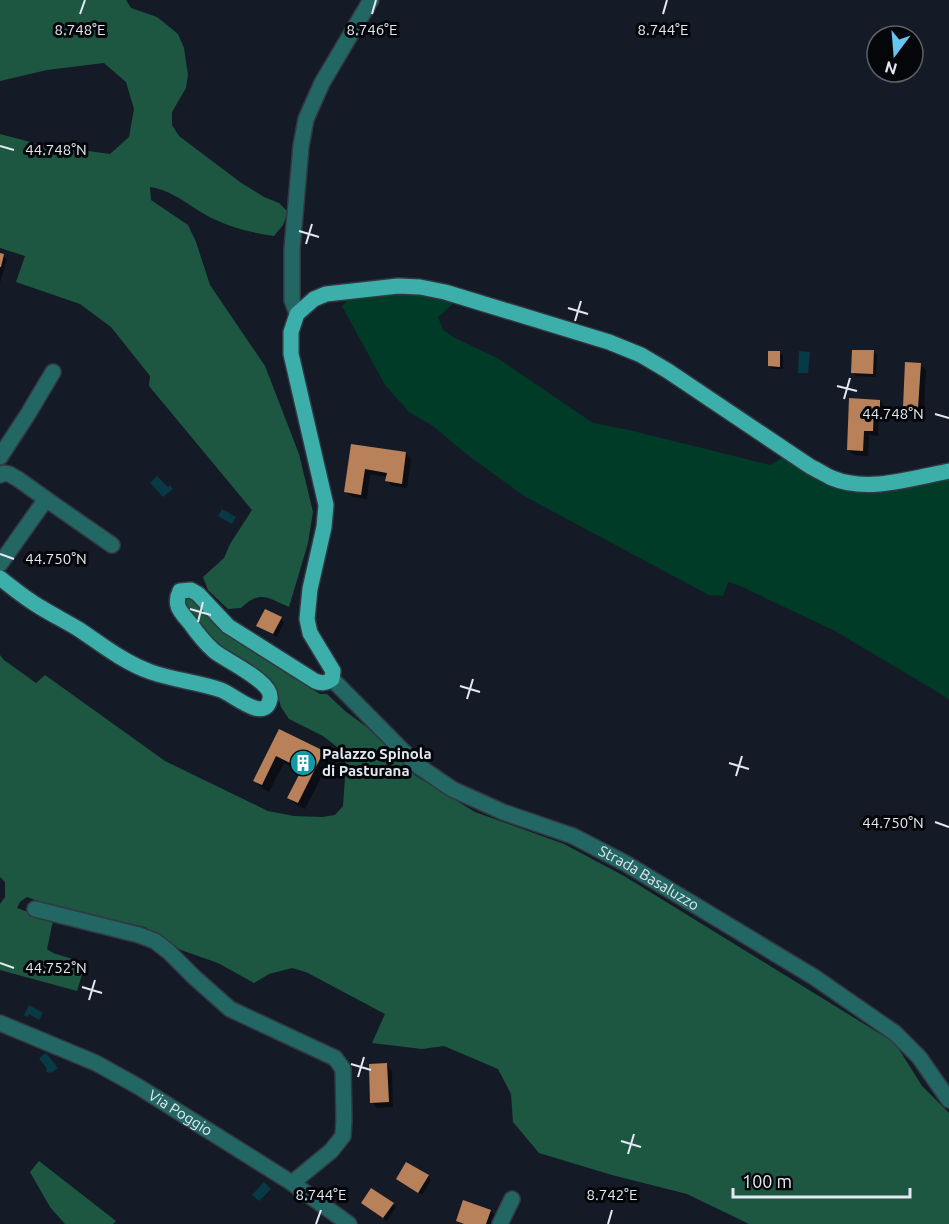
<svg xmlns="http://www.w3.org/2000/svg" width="949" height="1224" font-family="Ubuntu,sans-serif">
	<rect width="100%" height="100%" fill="#151b26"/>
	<path fill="#003b28" d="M403 294 429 296 454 303 438 317 443 330 455 338 499 359 593 423 629 430 770 465 782 458 816 476 949 478V700L941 694 835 631 740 586 728 582 723 596 709 595 524 496 465 453 433 426 409 412 385 385 342 306 349 299Z"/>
	<g fill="#1d5741">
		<path d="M0 0H126L131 8 157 17 178 34 184 48 188 75 186 88 172 112V125L179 136 240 182 264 197 279 203 288 212 283 225 274 236C254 233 235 229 216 220 194 211 175 190 150 187L151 200 188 225 196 242 210 285 265 366 299 454 313 512 308 543 289 607C267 597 260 590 241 608L228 609 208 590 203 577 224 558 230 544 252 510 149 386 150 376 111 327 80 304 16 282 25 256 0 248V134L38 144 110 154 129 137 134 109 126 82 104 63 47 70 0 81Z"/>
		<path d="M188 598 193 599 224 631 253 652 320 694H327L345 711 368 728 416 776 475 812 564 844 624 876 895 1043 922 1086 949 1113V1224H749L687 1194 612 1175 539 1153 513 1122 511 1094 498 1069 444 1046 422 1049 372 1043 385 1014 306 972 292 968 269 974 254 983 218 963 181 950 145 927 54 907 27 897 20 902 17 908 53 921 47 949 53 953 82 962 84 968 77 991 0 970V904L5 897V882L0 877V655L4 660 36 683 45 675 165 761 268 811 294 816 322 817 335 815 343 806 346 764 341 750 323 736 289 719 281 707 276 689 263 674 221 646 203 632 185 608V602Z"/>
		<path d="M39 1161 116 1221 113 1224H65L50 1207 30 1172Z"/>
	</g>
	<g fill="#083a45">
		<path d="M799 351 810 352 808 373H798Z"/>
		<path d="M157 476 168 487 170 485 173 489 163 497 150 483Z"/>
		<path d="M222 509 236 517 232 524 218 516Z"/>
		<path d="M29 1005 43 1013 39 1020 29 1014 28 1017 24 1015Z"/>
		<path d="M46 1053 58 1068 51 1073 50 1072 48 1073 46 1071 47 1069 39 1058Z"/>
		<path d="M264 1182 271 1189 259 1201 252 1195Z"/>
	</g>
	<g fill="#0007">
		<path d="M0 254 7 259 0 283Z"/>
		<path d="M779 352 783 356V369H772L769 366Z"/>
		<path d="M873 352 877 355 876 377 856 376 853 373Z"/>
		<path d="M920 365 926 370 924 413 910 412 905 407Z"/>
		<path d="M880 401 885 407V416L879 415 878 436 869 435 868 456 854 455 848 450Z"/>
		<path d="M353 446 406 453 411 459 407 488 392 486 387 481V477L370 474 367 499 352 497 346 492Z"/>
		<path d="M281 619 284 622 277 637 262 629Z"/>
		<path d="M280 731 323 752 330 760 305 809 297 805 289 798 302 772 284 763 269 792 262 788 255 781Z"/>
		<path d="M386 1065 392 1071 393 1107 377 1108 372 1102Z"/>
		<path d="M428 1176 431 1180 422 1195 398 1179Z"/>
		<path d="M362 1203 393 1204 396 1207 387 1221Z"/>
		<path d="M491 1211 496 1217 494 1224H461L457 1221Z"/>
	</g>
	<g fill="#b98159">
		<path d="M0 253 4 254 1 267H0Z"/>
		<path d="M852 350H874L873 374 851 373Z"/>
		<path d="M768 351H780V367L768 366Z"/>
		<path d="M905 362 921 363 918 408 903 407Z"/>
		<path d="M849 398 880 400V411L874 410 873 431H864L863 451 847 450Z"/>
		<path d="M351 444 406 452 402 484 385 481 387 473 365 469 361 495 344 492Z"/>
		<path d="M265 609 282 617 273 634 256 626Z"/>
		<path d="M279 729 324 751 298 803 287 798 302 769 276 756 262 785 253 781Z"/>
		<path d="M387 1063 389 1102 370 1103 369 1064Z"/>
		<path d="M406 1162 429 1175 418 1193 396 1179Z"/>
		<path d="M371 1188 394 1203 383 1218 361 1203Z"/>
		<path d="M463 1200 491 1210 486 1224H464L456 1221Z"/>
	</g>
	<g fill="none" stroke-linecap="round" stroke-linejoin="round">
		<g stroke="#323842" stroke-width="18">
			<g id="minor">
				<path d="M297 314 292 300V249L301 146 306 119 322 83 371 0"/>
				<path d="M0 457 28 414 53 372"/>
				<path d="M0 475 4 473 9 474 18 479 53 504 112 545"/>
				<path d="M0 564 46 499"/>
				<path id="s1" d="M332 679 417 765 452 789 503 812 573 836 625 863 814 977 895 1033 919 1057 949 1100"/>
				<path d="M35 909 139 935 155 941 169 952 194 977 230 1009 335 1058 343 1069 344 1119 343 1136 331 1151 292 1183"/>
				<path id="s2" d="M0 1023 96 1063 139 1087 292 1183 349 1224"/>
				<path d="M500 1224 512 1199"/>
			</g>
		</g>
		<g stroke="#323842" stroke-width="18">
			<path id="major" d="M0 578C13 588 26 599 40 607 53 615 67 622 80 630 102 645 125 663 151 672 173 680 198 682 221 690 233 694 265 724 270 699 274 682 226 661 214 651 205 643 197 633 190 623 181 612 173 606 180 591L191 590 198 594 228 626 315 681C322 684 326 683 332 679L333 671 310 633 307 619 310 589 324 527 326 505 291 354V332L297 314 314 299 326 294 398 286 420 287 445 292 609 342 641 355 668 371 811 467C818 470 825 475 832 478 867 493 913 478 949 471"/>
		</g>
		<use href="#minor" stroke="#236764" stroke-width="15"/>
		<use href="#major" stroke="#3dafab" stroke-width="15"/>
	</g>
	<path fill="none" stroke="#e4e8f0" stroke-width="2" d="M80 14 85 0M372 14 376 0M663 14 667 0M0 146 14 150M299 231 319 237M306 244 312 224M568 308 588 314M575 321 581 301M837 386 857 391M844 399 850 378M935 414 949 418M0 554 14 559M190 609 211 615M198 622 203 602M460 686 480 692M467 699 473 679M729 763 749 769M736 776 742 756M935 822 949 827M0 963 14 968M82 987 102 993M89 1000 95 980M351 1064 371 1070M358 1077 364 1057M621 1141 641 1147M628 1154 634 1134M316 1224 321 1210M608 1224 612 1210"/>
	<defs>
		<g id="building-disc" transform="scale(1.35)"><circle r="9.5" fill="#0f9aa8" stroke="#04060a"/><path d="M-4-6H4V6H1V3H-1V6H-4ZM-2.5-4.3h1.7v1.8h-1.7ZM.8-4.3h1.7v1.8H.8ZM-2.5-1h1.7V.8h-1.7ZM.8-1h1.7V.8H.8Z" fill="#fff"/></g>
	</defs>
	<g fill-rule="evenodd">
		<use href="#building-disc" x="303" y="763"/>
	</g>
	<g text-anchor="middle" stroke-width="6" stroke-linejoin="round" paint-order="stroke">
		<g font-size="15" font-weight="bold" fill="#e4e8f0" stroke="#04060a" text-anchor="start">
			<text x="322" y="759">Palazzo Spinola<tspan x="322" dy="17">di Pasturana</tspan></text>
		</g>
		<g font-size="15" fill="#e4e8f0" stroke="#04060a">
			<text dy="5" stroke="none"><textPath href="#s1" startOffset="380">Strada Basaluzzo</textPath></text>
			<text dy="5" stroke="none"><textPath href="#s2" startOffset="202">Via Poggio</textPath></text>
		</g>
	</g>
	<g font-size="15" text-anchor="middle" fill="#e4e8f0" stroke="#04060a" stroke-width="6" stroke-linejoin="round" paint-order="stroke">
		<text x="80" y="35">8.748°E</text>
		<text x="372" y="35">8.746°E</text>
		<text x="663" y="35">8.744°E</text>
		<text x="56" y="155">44.748°N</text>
		<text x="893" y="419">44.748°N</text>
		<text x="56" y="564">44.750°N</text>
		<text x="893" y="828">44.750°N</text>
		<text x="56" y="973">44.752°N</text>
		<text x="321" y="1200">8.744°E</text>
		<text x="612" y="1200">8.742°E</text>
	</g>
	<g transform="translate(895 54) rotate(196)"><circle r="28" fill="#04060a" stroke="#5e6066" stroke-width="1.5"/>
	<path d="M0-4.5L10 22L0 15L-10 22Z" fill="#66c4ef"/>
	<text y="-9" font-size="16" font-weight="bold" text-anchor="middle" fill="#e4e8f0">N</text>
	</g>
	<path d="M733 1188v9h177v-9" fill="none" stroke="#e4e8f0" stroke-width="3"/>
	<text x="742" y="1188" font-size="18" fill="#e4e8f0" stroke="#04060a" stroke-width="4.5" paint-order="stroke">100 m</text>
</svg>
